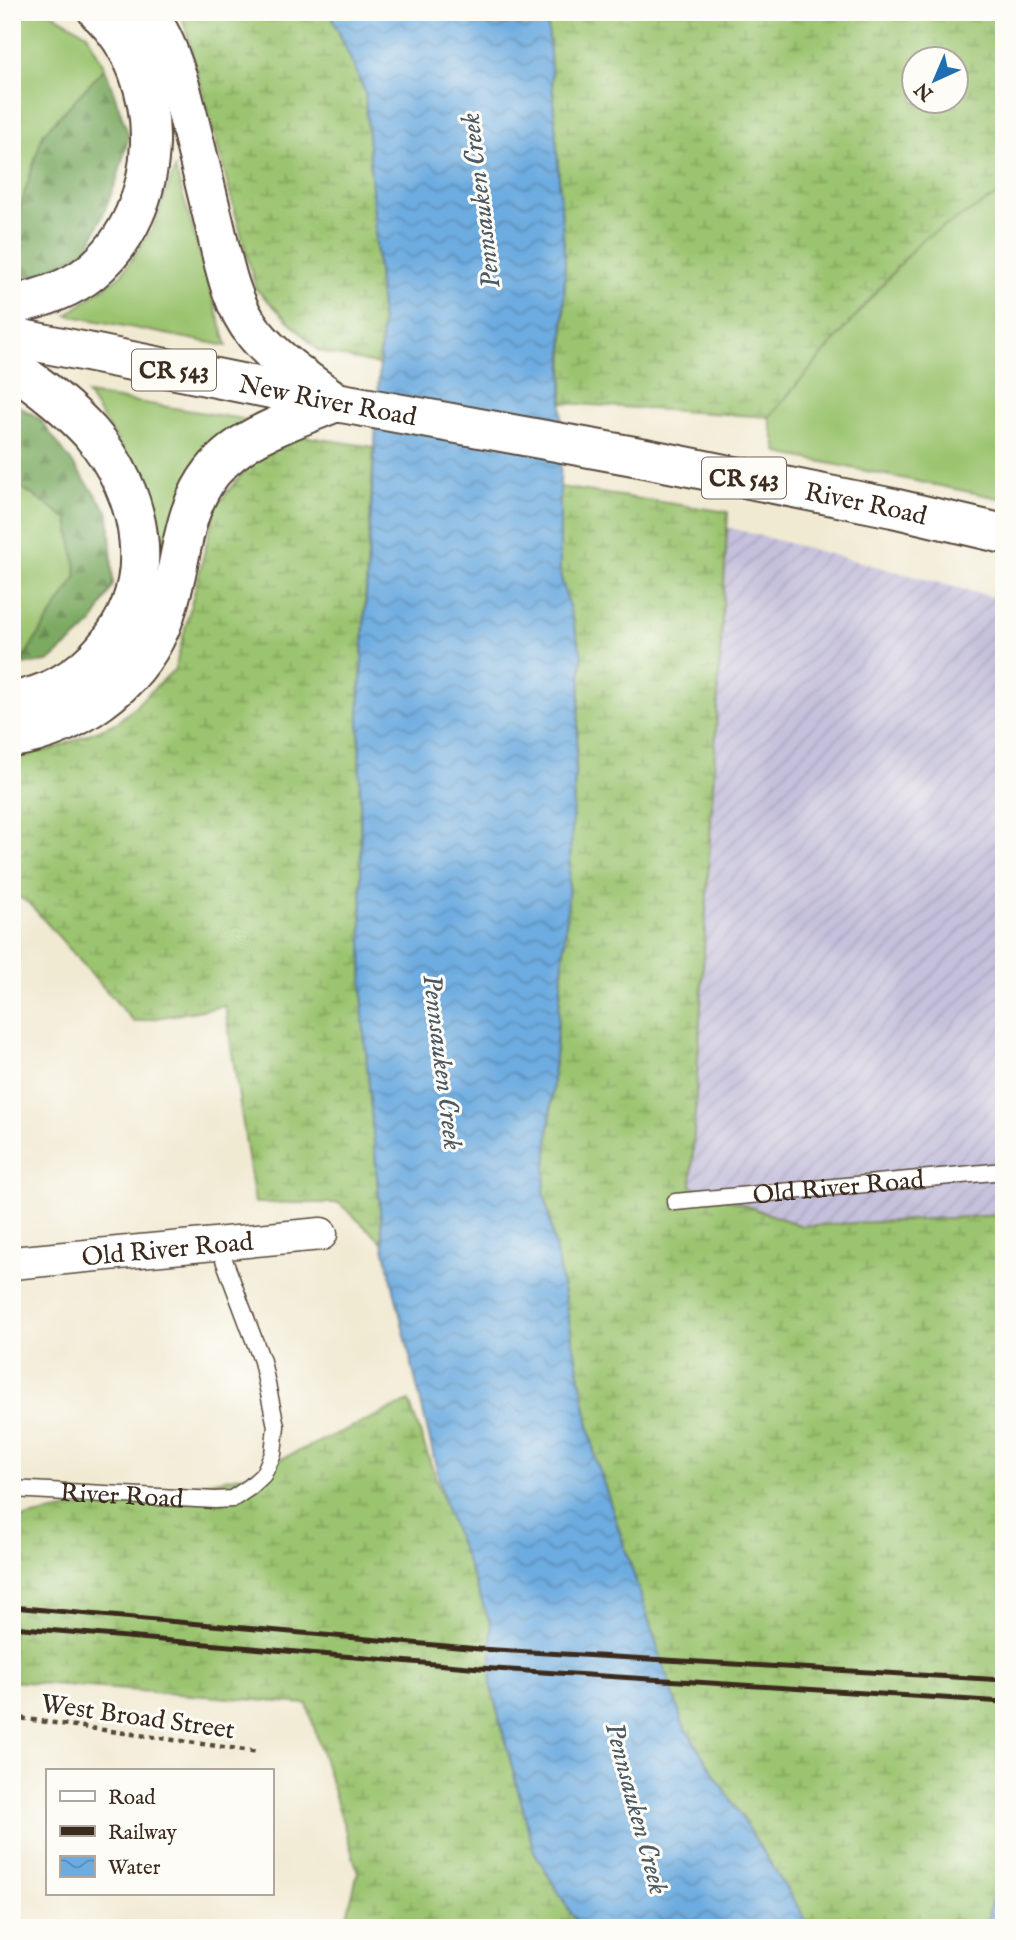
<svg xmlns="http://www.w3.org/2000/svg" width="1016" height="1940" font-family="'IM FELL English',serif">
	<defs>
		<pattern id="industrial-furrows" width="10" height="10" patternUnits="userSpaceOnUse" patternTransform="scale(1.75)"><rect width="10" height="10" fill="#c5c0db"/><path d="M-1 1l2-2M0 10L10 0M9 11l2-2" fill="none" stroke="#aaa5bc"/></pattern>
		<pattern id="forest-firs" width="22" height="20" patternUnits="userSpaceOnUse" patternTransform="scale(1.75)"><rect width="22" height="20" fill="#7caa62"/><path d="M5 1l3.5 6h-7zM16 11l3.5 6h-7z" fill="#678b50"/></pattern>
		<pattern id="wetland-marsh" width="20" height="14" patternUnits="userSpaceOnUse" patternTransform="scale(1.75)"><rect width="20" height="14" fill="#9bc470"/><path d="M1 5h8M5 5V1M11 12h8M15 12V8" fill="none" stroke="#809f5b"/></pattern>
		<pattern id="water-waves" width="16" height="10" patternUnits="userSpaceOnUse" patternTransform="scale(1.75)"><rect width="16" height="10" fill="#6dace0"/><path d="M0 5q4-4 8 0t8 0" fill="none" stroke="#5b8cb5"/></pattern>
	</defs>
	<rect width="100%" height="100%" fill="#fdfcf7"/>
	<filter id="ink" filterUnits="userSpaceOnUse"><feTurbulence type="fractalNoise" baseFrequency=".0143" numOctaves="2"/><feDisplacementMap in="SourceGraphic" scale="14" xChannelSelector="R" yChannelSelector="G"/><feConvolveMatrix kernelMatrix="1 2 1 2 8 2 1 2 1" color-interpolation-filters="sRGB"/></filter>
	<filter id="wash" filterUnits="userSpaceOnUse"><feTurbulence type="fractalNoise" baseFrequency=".00686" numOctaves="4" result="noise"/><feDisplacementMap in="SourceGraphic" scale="28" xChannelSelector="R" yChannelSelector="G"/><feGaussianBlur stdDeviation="1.57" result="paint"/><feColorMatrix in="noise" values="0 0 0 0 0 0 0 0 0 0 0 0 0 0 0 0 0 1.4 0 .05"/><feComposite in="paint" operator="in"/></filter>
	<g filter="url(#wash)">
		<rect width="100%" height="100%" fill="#f1ead3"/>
		<path fill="url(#industrial-furrows)" d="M727 527 1004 600V1215L802 1226 691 1186Z"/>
		<g fill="#9bc470" stroke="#6b7747" stroke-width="2">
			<path d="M12 12H50L87 34 105 68 43 134 18 214H12Z"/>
			<path d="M175 169 227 346 67 315 121 275 152 230Z"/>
			<path d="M1004 191V499L778 453 769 417 920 241Z"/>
			<path d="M87 394 249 420 194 463 160 551 135 468Z"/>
			<path d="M12 481 68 519 77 576 19 665H12Z"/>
		</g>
		<g fill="url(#forest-firs)" stroke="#5c6a40" stroke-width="2">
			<path d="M105 68 129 136 117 180 88 250 22 282H12V214H18L43 134Z"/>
			<path d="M12 402 39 418 109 513 113 585 92 624 48 662 19 665 77 576 68 519 12 481Z"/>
		</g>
		<g fill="url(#wetland-marsh)" stroke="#6b7747" stroke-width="2" fill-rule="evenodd">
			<path d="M181 12H330L365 92 382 325 379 365 319 351 256 289Z"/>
			<path d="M547 12H1004V191L920 241 769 417 563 403 565 262ZM914 60H956V102H914Z"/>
			<path d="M301 436 374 447 359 712 363 1019 383 1243 339 1203H255L225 1006 134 1022 30 904 12 893V755L51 750 118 722 175 669 216 506 251 463Z"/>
			<path d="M560 487 728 512 691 1186 802 1226 1004 1215V1884L996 1890 988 1924 991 1928H811L683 1724 595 1457 544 1190 567 913 582 655 560 574Z"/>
			<path d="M409 1401 446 1508 491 1625V1686L534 1851 580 1928H344L358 1872 307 1704 12 1681V1520L246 1475Z"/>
		</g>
		<g fill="url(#water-waves)" stroke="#546b7f" stroke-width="2">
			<path d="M330 12H547L565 262 560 487V574L582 655 567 913 544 1190 595 1457 683 1724 811 1928H580L534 1851 491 1686V1625L446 1508 383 1243 363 1019 359 712 382 325 365 92Z"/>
			<path d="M1004 1884V1928H991C985 1912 991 1894 1004 1884Z"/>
		</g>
	</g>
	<g filter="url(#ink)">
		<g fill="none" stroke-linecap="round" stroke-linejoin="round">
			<g stroke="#564739" stroke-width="19">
				<g id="service">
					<path id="s1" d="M675 1202 1004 1171"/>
					<path id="s2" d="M12 1489 215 1500 232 1499 250 1487 263 1475 273 1454 276 1426 262 1361 218 1244"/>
				</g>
			</g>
			<g stroke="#564739" stroke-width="35">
				<g id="minor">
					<path id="s3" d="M12 1263 321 1234"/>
				</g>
			</g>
			<g stroke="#564739" stroke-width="42">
				<g id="primary">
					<path id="s4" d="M12 337 336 402 645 458 893 508 1004 534"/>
				</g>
			</g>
			<g stroke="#564739" stroke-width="42">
				<g id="trunk">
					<path d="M12 305C40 299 69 290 91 272 167 210 170 78 98 12"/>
					<path d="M12 367C40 386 67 407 90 432 144 494 161 585 103 650 80 677 48 696 12 701"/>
					<path d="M12 738C75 728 134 687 160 628 166 615 169 601 173 587 183 547 185 506 212 472 241 435 294 420 336 402 308 381 277 361 255 334 228 301 222 253 212 214 202 172 192 130 181 89 173 63 164 34 146 12"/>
				</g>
			</g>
			<path stroke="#564739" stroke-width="4.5" stroke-dasharray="5 5" stroke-linecap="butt" d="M12 1717 259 1752"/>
			<use href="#service" stroke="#fff" stroke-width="16"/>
			<use href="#minor" stroke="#fff" stroke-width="32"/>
			<use href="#primary" stroke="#fff" stroke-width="38"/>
			<use href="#trunk" stroke="#fff" stroke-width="38"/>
			<g stroke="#3b2a1e" stroke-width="5">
				<path d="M12 1607 479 1649 1004 1680"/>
				<path d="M12 1627 480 1668 1004 1702"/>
			</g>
		</g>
	</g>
	<g text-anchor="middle" stroke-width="6" stroke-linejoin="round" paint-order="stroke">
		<g fill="#fdfcf7" stroke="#75695f" stroke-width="2">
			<rect x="132" y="349.5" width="84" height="41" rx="5"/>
			<rect x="702" y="457.5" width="84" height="41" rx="5"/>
		</g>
		<g font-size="24" font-weight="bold" fill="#3b2a1e">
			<text x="174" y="378">CR 543</text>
			<text x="744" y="486">CR 543</text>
		</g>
		<g font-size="26" fill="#3b2a1e" stroke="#fdfcf7">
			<text dy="9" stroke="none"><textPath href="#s4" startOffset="322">New River Road</textPath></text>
			<text dy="9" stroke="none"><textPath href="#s4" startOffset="870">River Road</textPath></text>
			<text dy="9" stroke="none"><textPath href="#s1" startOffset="164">Old River Road</textPath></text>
			<text dy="9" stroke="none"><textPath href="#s3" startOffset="156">Old River Road</textPath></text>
			<text dy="9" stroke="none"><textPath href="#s2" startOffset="110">River Road</textPath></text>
			<text transform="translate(138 1716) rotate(8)" y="9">West Broad Street</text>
		</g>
		<g font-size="28" font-style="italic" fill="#4c5862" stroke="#fdfcf7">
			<text transform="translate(479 201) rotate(-97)" y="10">Pennsauken Creek</text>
			<text transform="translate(444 1062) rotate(83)" y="10">Pennsauken Creek</text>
			<text transform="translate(638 1808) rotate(75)" y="10">Pennsauken Creek</text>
		</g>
	</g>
	<rect width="1016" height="1940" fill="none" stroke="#fdfcf7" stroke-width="42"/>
	<rect x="46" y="1769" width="228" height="126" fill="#fdfcf7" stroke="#afa8a0" stroke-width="2"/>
	<rect x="60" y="1791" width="35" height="10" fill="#ffffff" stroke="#afa8a0" stroke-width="2"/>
	<text x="108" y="1804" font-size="21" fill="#3b2a1e">Road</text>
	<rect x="60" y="1826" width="35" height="10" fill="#3b2a1e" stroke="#afa8a0" stroke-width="2"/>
	<text x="108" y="1839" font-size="21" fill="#3b2a1e">Railway</text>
	<rect x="60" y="1856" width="35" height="21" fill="url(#water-waves)" stroke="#afa8a0" stroke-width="2"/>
	<text x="108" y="1874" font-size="21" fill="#3b2a1e">Water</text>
	<g transform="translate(935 80) rotate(224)"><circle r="33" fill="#fdfcf7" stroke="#afa8a0" stroke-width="2"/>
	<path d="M0-5L12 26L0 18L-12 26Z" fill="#1f6fb2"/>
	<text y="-10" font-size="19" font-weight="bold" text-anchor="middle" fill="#3b2a1e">N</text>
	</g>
</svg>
